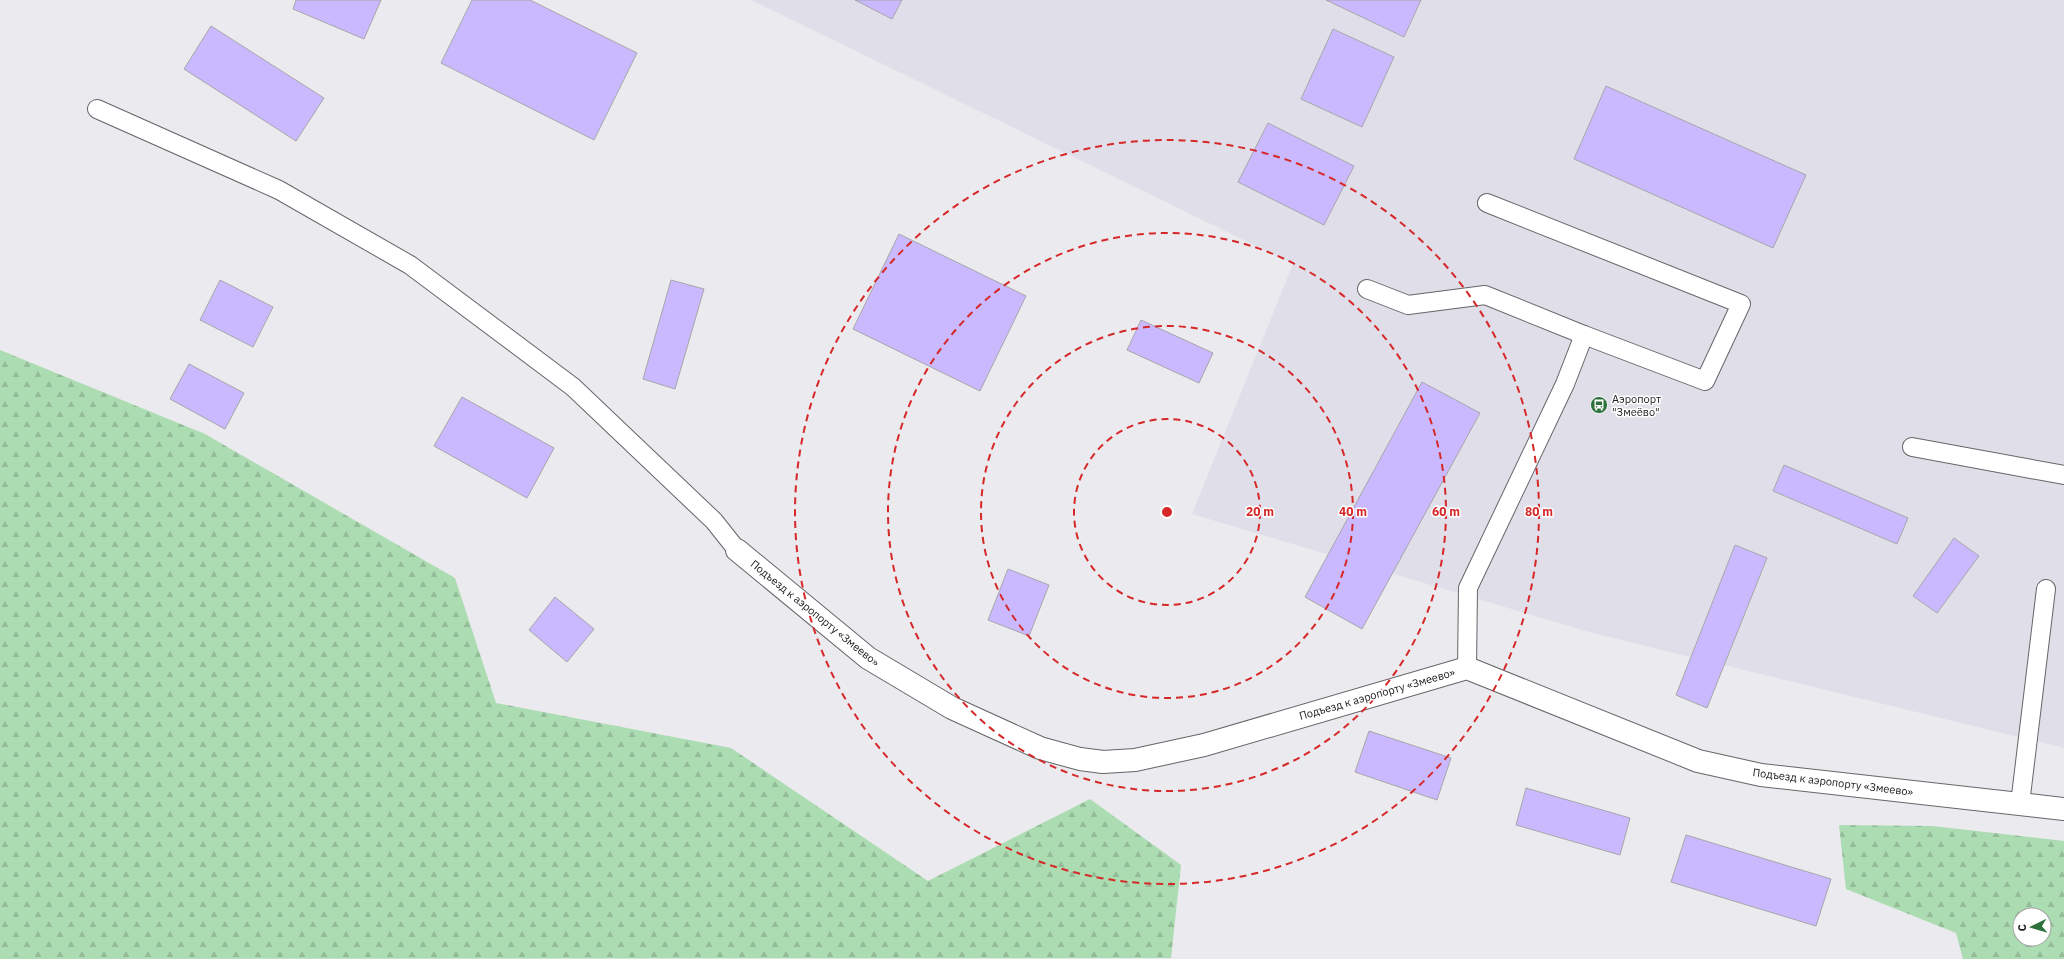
<svg xmlns="http://www.w3.org/2000/svg" width="2064" height="959" font-family="'IBM Plex Sans',sans-serif">
	<defs>
		<pattern id="forest-firs" width="22" height="20" patternUnits="userSpaceOnUse"><rect width="22" height="20" fill="#acdcb2"/><path d="M5 1l3.5 6h-7zM16 11l3.5 6h-7z" fill="#94bc99"/></pattern>
	</defs>
	<rect width="100%" height="100%" fill="#ebeaee"/>
	<path fill="#e0dee9" d="M751 0H2064V748L1589 632 1192 514 1293 264Z"/>
	<g fill="url(#forest-firs)" fill-rule="evenodd">
		<path d="M0 350 205 434 455 578 496 703 731 748 928 881 1090 799 1181 865 1171 958 0 959Z"/>
		<path d="M1839 825 1932 826 2064 841V959H1963L1956 933 1846 889ZM2020 915H2044V939H2020Z"/>
	</g>
	<g fill="#cab9ff" stroke="#a7a6a9">
		<path d="M296 0H381L364 39 293 9Z"/>
		<path d="M472 0H530L637 53 594 140 441 63Z"/>
		<path d="M855 0H902L892 19Z"/>
		<path d="M1326 0H1421L1404 37Z"/>
		<path d="M211 26 324 98 296 141 184 69Z"/>
		<path d="M1333 29 1394 57 1362 127 1301 99Z"/>
		<path d="M1606 86 1806 175 1773 248 1574 159Z"/>
		<path d="M1268 123 1354 166 1324 225 1238 182Z"/>
		<path d="M899 234 1026 296 980 391 853 329Z"/>
		<path d="M220 280 273 307 253 347 200 320Z"/>
		<path d="M671 280 704 289 675 389 643 379Z"/>
		<path d="M1141 320 1213 353 1199 383 1127 350Z"/>
		<path d="M189 364 244 393 225 429 170 399Z"/>
		<path d="M1422 382 1480 413 1362 629 1305 597Z"/>
		<path d="M462 397 554 448 527 498 434 446Z"/>
		<path d="M1784 465 1908 518 1897 544 1773 491Z"/>
		<path d="M1954 538 1979 556 1937 613 1913 596Z"/>
		<path d="M1735 545 1767 558 1707 708 1676 695Z"/>
		<path d="M1008 569 1049 585 1029 636 988 620Z"/>
		<path d="M555 597 594 629 567 662 529 630Z"/>
		<path d="M1369 731 1451 758 1437 800 1355 772Z"/>
		<path d="M1526 788 1630 818 1620 855 1516 825Z"/>
		<path d="M1686 835 1831 879 1816 926 1671 882Z"/>
	</g>
	<g fill="none" stroke-linecap="round" stroke-linejoin="round">
		<g stroke="#666568" stroke-width="20">
			<g id="service">
				<path d="M97 109 279 190 410 265 573 387 714 521 737 550"/>
				<path d="M1367 289 1408 305 1485 295 1584 335"/>
				<path d="M1912 447 2064 475"/>
				<path d="M1467 668 1468 588 1565 384 1584 335 1705 381 1741 304 1487 203"/>
				<path d="M2020 804 2046 589"/>
			</g>
		</g>
		<g stroke="#666568" stroke-width="24">
			<path id="tertiary" d="M737 550 868 658 952 708 1040 748 1080 759 1103 762 1135 760 1204 745 1467 668 1698 761 1761 775 2064 809"/>
		</g>
		<use href="#service" stroke="#fff" stroke-width="18"/>
		<use href="#tertiary" stroke="#fff" stroke-width="22"/>
	</g>
	<g fill="none" stroke="#d62828" stroke-width="2" stroke-dasharray="7 5">
		<circle cx="1167" cy="512" r="93"/>
		<circle cx="1167" cy="512" r="186"/>
		<circle cx="1167" cy="512" r="279"/>
		<circle cx="1167" cy="512" r="372"/>
	</g>
	<defs>
		<g id="bus-disc" transform="scale(0.9)"><circle r="9.5" fill="#2d713b" stroke="#fff"/><path d="M-5-6H5V4H4V6H2V4H-2V6H-4V4H-5ZM-3.5-4V0h7V-4ZM-3.5 1.2v1.5H-2V1.2ZM2 1.2v1.5H3.5V1.2Z" fill="#fff"/></g>
	</defs>
	<g fill-rule="evenodd">
		<use href="#bus-disc" x="1599" y="405"/>
	</g>
	<g text-anchor="middle" stroke-width="3" stroke-linejoin="round" paint-order="stroke">
		<g font-size="11" fill="#212122" stroke="#fff" text-anchor="start">
			<text x="1612" y="403">Аэропорт<tspan x="1612" dy="13">"Змеёво"</tspan></text>
		</g>
		<g font-size="11" fill="#212122" stroke="#fff">
			<text transform="translate(815 613) rotate(39)" y="4">Подъезд к аэропорту «Змеево»</text>
			<text transform="translate(1377 694) rotate(-16)" y="4">Подъезд к аэропорту «Змеево»</text>
			<text transform="translate(1833 782) rotate(7)" y="4">Подъезд к аэропорту «Змеево»</text>
		</g>
	</g>
	<circle cx="1167" cy="512" r="6" fill="#d62828" stroke="#fff" stroke-width="2"/>
	<g font-size="12" text-anchor="middle" font-weight="bold" fill="#d62828" stroke="#fff" stroke-width="3" stroke-linejoin="round" paint-order="stroke">
		<text x="1260" y="516">20 m</text>
		<text x="1353" y="516">40 m</text>
		<text x="1446" y="516">60 m</text>
		<text x="1539" y="516">80 m</text>
	</g>
	<g transform="translate(2032 927) rotate(265)"><circle r="19" fill="#ffffff" stroke="#a6a6a7"/>
	<path d="M0-3L7 15L0 10L-7 15Z" fill="#2d713b"/>
	<text y="-6" font-size="11" font-weight="bold" text-anchor="middle" fill="#212122">С</text>
	</g>
</svg>
